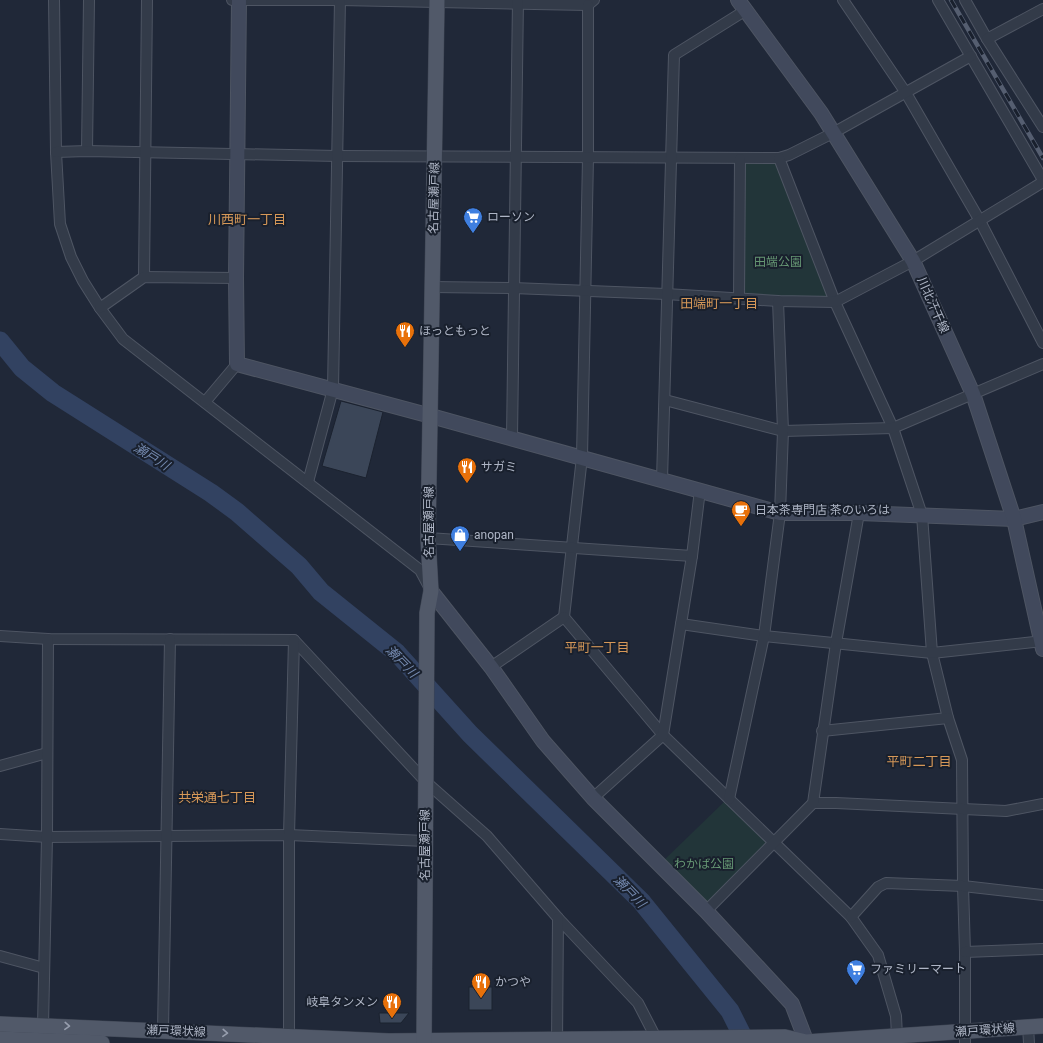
<svg xmlns="http://www.w3.org/2000/svg" width="1043" height="1043" font-family="Roboto,'Noto Sans JP',sans-serif">
	<rect width="100%" height="100%" fill="#202838"/>
	<g fill="#223539">
		<path d="M745 163H776L830 298 743 294Z"/>
		<path d="M725 801 768 843 705 907 660 864Z"/>
	</g>
	<g fill="none" stroke-linecap="round" stroke-linejoin="round">
		<path stroke="#324261" stroke-width="19" d="M0 341 22 368 53 393 211 493 237 512 299 566 321 592 397 653 470 734 641 901 730 1011 746 1043"/>
	</g>
	<g fill="#3b4658" stroke="#1b222f">
		<path d="M341 401 383 412 366 478 322 466Z"/>
		<rect x="469" y="987" width="23" height="23"/>
		<path d="M379 1013H409L401 1023H380Z"/>
	</g>
	<g fill="none" stroke-linecap="round" stroke-linejoin="round">
		<g stroke="#4e5563" stroke-width="12">
			<g id="street">
				<path d="M54 0 56 152 60 224 71 257 83 281 100 308 123 339 420 570 428 585"/>
				<path d="M232 0H340L588 5 594 0"/>
				<path d="M843 0 906 93 980 221 1043 343"/>
				<path d="M938 0 1043 180"/>
				<path d="M965 0 987 39 1043 127"/>
				<path d="M588 5V158L582 457 564 617 663 735 851 917 878 955 896 1016 897 1036"/>
				<path d="M987 39 1043 9"/>
				<path d="M87 151 89 0"/>
				<path d="M56 152 87 151 337 156 779 158 789 155 833 133 971 56"/>
				<path d="M779 158 835 302 893 428 922 515 932 653 948 718 962 760 963 886 965 952V1043"/>
				<path d="M144 277 147 0"/>
				<path d="M432 287 513 288 666 294 778 301 835 302 913 261 1043 182"/>
				<path d="M739 299 740 159"/>
				<path d="M100 308 144 277 236 278"/>
				<path d="M665 400 783 431 893 428 1043 364"/>
				<path d="M205 402 237 364"/>
				<path d="M512 438 518 0"/>
				<path d="M662 480 674 55 746 10"/>
				<path d="M308 482 333 389 340 0"/>
				<path d="M428 538 692 556"/>
				<path d="M681 624 764 636 932 653 1043 641"/>
				<path d="M0 636 48 639 294 640 426 782 487 836 558 918 638 1003 656 1038"/>
				<path d="M491 667 564 617"/>
				<path d="M822 731 948 718"/>
				<path d="M0 766 47 753"/>
				<path d="M593 798 663 735 692 556 700 490"/>
				<path d="M729 799 764 636 780 513 783 431 778 301"/>
				<path d="M813 803H836L1006 811 1043 804"/>
				<path d="M0 834 47 837 289 835 425 841"/>
				<path d="M706 911 813 803 836 643 859 513"/>
				<path d="M851 917 878 887 886 883 963 886 1043 895"/>
				<path d="M965 952 1043 949"/>
				<path d="M0 956 44 968"/>
				<path d="M43 1026 47 837 48 639"/>
				<path d="M1028 1027 1029 1043"/>
				<path d="M163 1030 170 639"/>
				<path d="M289 1036V835L294 640"/>
				<path d="M557 1043 558 918"/>
			</g>
		</g>
		<g stroke="#4e5563" stroke-width="16">
			<g id="secondary">
				<path d="M239 0 236 278 237 364 431 416 780 513H859L1014 519 1043 512"/>
				<path d="M738 0 821 113 913 261 973 394 1014 519 1043 649"/>
				<path d="M431 591 491 667 543 741 593 798 706 911 792 1004 807 1043"/>
			</g>
		</g>
		<g stroke="#3d4452" stroke-width="16">
			<g id="primary">
				<path d="M0 1024 389 1041 785 1037 806 1042 1043 1026"/>
				<path d="M0 1039 102 1043"/>
				<path d="M424 1043 427 613 431 591 428 538 437 0"/>
			</g>
		</g>
		<use href="#street" stroke="#333b49" stroke-width="10"/>
		<use href="#secondary" stroke="#41495c" stroke-width="14"/>
		<use href="#primary" stroke="#515969" stroke-width="15"/>
		<g stroke="#555e70" stroke-width="4.5">
			<path id="rail" d="M951 0 1043 158"/>
		</g>
		<use href="#rail" stroke="#19202d" stroke-width="3" stroke-dasharray="9" stroke-linecap="butt"/>
	</g>
	<defs><path id="oneway-chevron" d="M-2-3.5L2.5 0L-2 3.5" fill="none" stroke-width="1.6" stroke-linecap="round" stroke-linejoin="round"/></defs>
	<g stroke="#979eae">
		<use href="#oneway-chevron" transform="translate(67 1026) rotate(3)"/>
		<use href="#oneway-chevron" transform="translate(225 1033) rotate(3)"/>
	</g>
	<defs>
		<g id="supermarket-pin" transform="scale(1)"><path d="M0 17L-7.5 6A9.5 9.5 0 1 1 7.5 6Z" fill="#3f7fe0" stroke="#19202d"/><path d="M-6-5.5h2.5l.6 2H6L4.5 2H-2.5L-4.4-4H-6ZM-1.5 3.2a1.3 1.3 0 1 0 .1 0ZM3 3.2a1.3 1.3 0 1 0 .1 0Z" fill="#fff"/></g>
		<g id="restaurant-pin" transform="scale(1)"><path d="M0 17L-7.5 6A9.5 9.5 0 1 1 7.5 6Z" fill="#e8710a" stroke="#19202d"/><path d="M-5-6h1v4h1v-4h1v4h1v-4h1v5L-1.5 .5V6h-2V.5L-5-1ZM5-6V6H3V1.5H1.5Q1.5-4 5-6Z" fill="#fff"/></g>
		<g id="cafe-pin" transform="scale(1)"><path d="M0 17L-7.5 6A9.5 9.5 0 1 1 7.5 6Z" fill="#e8710a" stroke="#19202d"/><path d="M-5.5-4.5H6V0H3Q3 3.5 0 3.5H-2.5Q-5.5 3.5-5.5 0ZM3-3.2v2h1.7v-2ZM-6 4.5H4V6H-6Z" fill="#fff"/></g>
		<g id="shop-pin" transform="scale(1)"><path d="M0 17L-7.5 6A9.5 9.5 0 1 1 7.5 6Z" fill="#3f7fe0" stroke="#19202d"/><path d="M-5-2.5h2.3a2.7 3.5 0 0 1 5.4 0H5L5.5 6h-11ZM-1.5-2.5h3a1.5 2.3 0 0 0-3 0Z" fill="#fff"/></g>
	</defs>
	<g fill-rule="evenodd">
		<use href="#supermarket-pin" x="473" y="217"/>
		<use href="#restaurant-pin" x="405" y="331"/>
		<use href="#restaurant-pin" x="467" y="467"/>
		<use href="#cafe-pin" x="741" y="510"/>
		<use href="#shop-pin" x="460" y="535"/>
		<use href="#supermarket-pin" x="856" y="969"/>
		<use href="#restaurant-pin" x="481" y="982"/>
		<use href="#restaurant-pin" x="392" y="1002"/>
	</g>
	<g text-anchor="middle" stroke-width="4" stroke-linejoin="round" paint-order="stroke">
		<g font-size="12" fill="#aeb5c5" stroke="#19202d">
			<text transform="translate(434 198) rotate(-89)" y="4">名古屋瀬戸線</text>
			<text transform="translate(933 305) rotate(66)" y="4">川北汗干線</text>
			<text transform="translate(429 522) rotate(-90)" y="4">名古屋瀬戸線</text>
			<text transform="translate(425 845) rotate(-90)" y="4">名古屋瀬戸線</text>
			<text transform="translate(985 1030) rotate(-4)" y="4">瀬戸環状線</text>
			<text transform="translate(176 1031) rotate(2)" y="4">瀬戸環状線</text>
		</g>
		<g font-size="12" fill="#aeb5c5" stroke="#19202d" text-anchor="start">
			<text x="487" y="221">ローソン</text>
			<text x="419" y="335">ほっともっと</text>
			<text x="481" y="471">サガミ</text>
			<text x="755" y="514">日本茶専門店 茶のいろは</text>
			<text x="474" y="539">anopan</text>
			<text x="870" y="973">ファミリーマート</text>
			<text x="495" y="986">かつや</text>
			<text x="378" y="1006" text-anchor="end">岐阜タンメン</text>
		</g>
		<g font-size="12" fill="#659673" stroke="#19202d">
			<text x="778" y="266">田端公園</text>
			<text x="704" y="868">わかば公園</text>
		</g>
		<g font-size="13" fill="#d69858" stroke="#19202d">
			<text x="247" y="224">川西町一丁目</text>
			<text x="719" y="308">田端町一丁目</text>
			<text x="597" y="652">平町一丁目</text>
			<text x="919" y="766">平町二丁目</text>
			<text x="217" y="802">共栄通七丁目</text>
		</g>
		<g font-size="13" font-style="italic" fill="#7489af" stroke="#19202d">
			<text transform="translate(152 456) rotate(32)" y="5">瀬戸川</text>
			<text transform="translate(402 661) rotate(45)" y="5">瀬戸川</text>
			<text transform="translate(630 891) rotate(46)" y="5">瀬戸川</text>
		</g>
	</g>
</svg>
